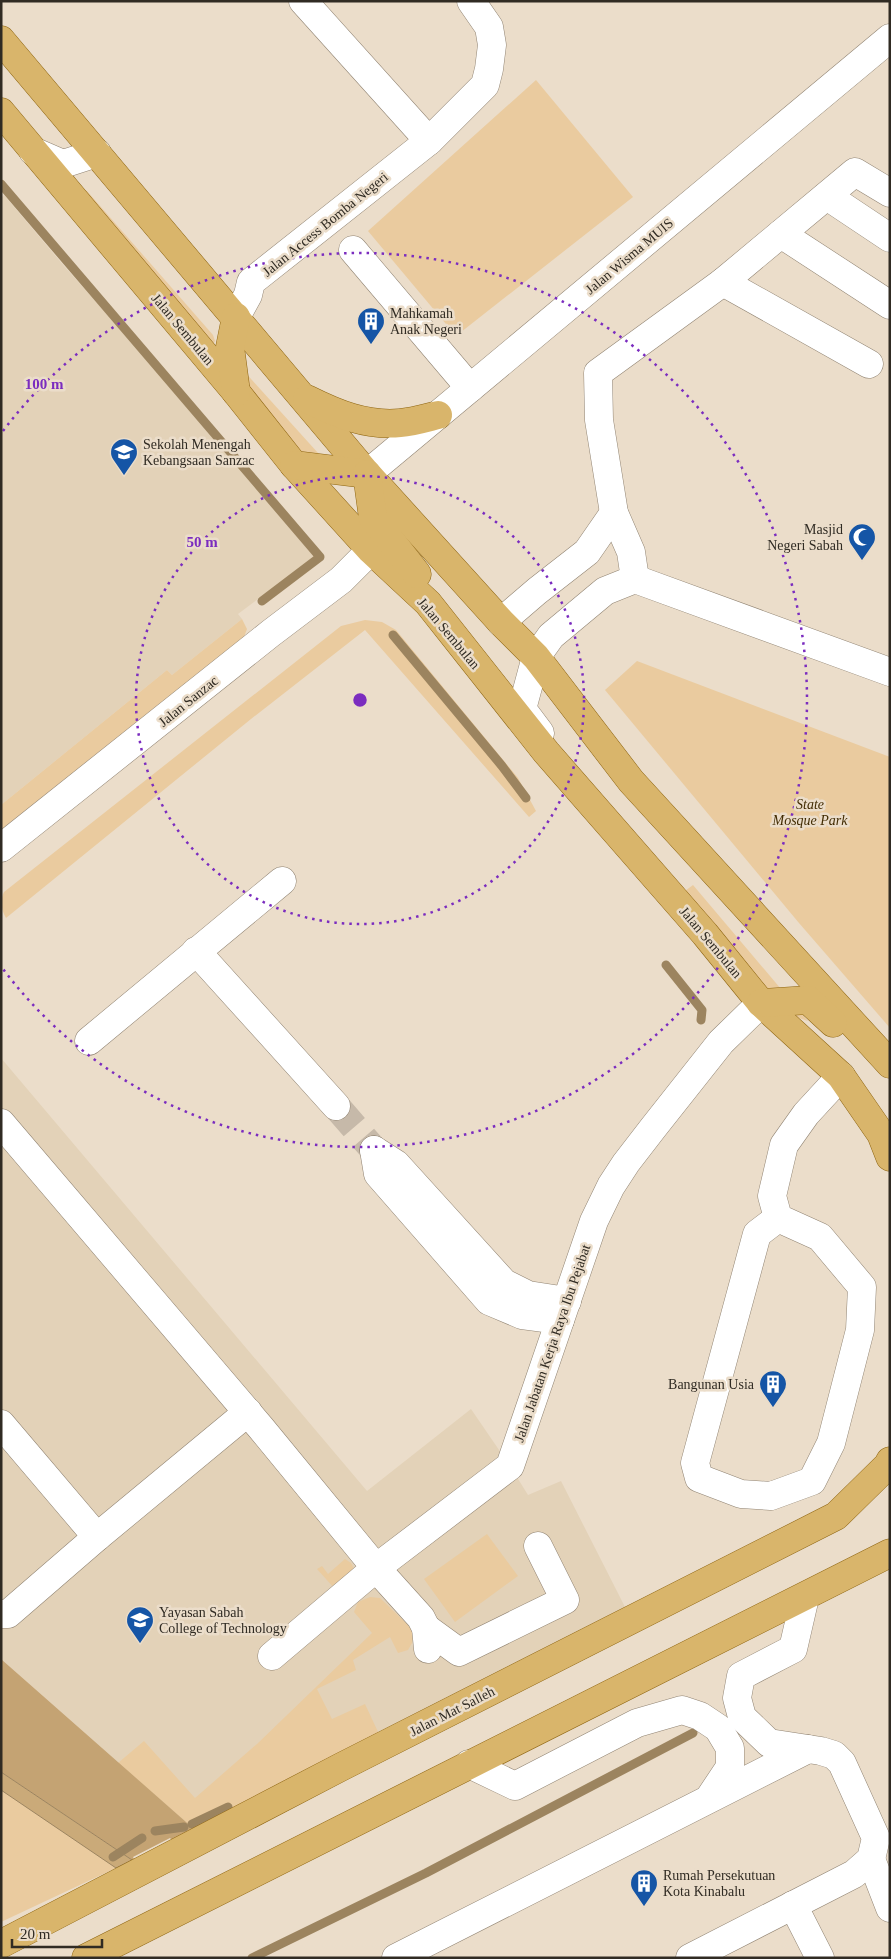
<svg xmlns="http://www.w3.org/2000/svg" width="891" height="1959" font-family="Georgia,serif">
	<rect width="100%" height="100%" fill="#ebddca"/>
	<g fill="#e3d2b8">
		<path d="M4 195 65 267 179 395 314 557 238 614 242 619 172 675 167 670 1 805V198Z"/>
		<path d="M1 1058 367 1491 471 1409 510 1466 528 1495 561 1481 625 1607 194 1829 1 1659Z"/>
	</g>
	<g fill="#eacb9f">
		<path d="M536 80 633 197 456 336 368 231Z"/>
		<path d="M55 180 87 191 213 335 215 341 212 346Z"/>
		<path d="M243 370 328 464 296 456 243 396Z"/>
		<path d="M242 619 247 629 244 637 1 830V805L167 670 172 675Z"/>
		<path d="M365 620 382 622 396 630 518 778 536 811 529 817 365 630 251 719 6 918C1 910 0 900 4 892L341 626Z"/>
		<path d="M637 661 890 757V1028L799 923 605 690Z"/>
		<path d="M693 885 808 1021 771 1009 685 891Z"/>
		<path d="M487 1534 518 1576 455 1622 424 1579Z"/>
		<path d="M345 1559 351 1563 355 1571 335 1589 317 1569 322 1566 328 1574Z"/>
		<path d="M370 1597 380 1598 410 1627 413 1634 412 1643 408 1650 398 1653 390 1637 353 1660 356 1670 317 1689 332 1719 365 1704 379 1734 194 1829 118 1763 144 1741 195 1798 257 1744 372 1633 354 1612 358 1602Z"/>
		<path d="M1 1790 116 1868 1 1922Z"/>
	</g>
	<path fill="#c4a373" d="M1 1659 194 1829 172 1840 170 1838 133 1857 134 1859 132 1860 1 1772Z"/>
	<path fill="#caaa79" stroke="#9c845f" d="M1 1772 132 1860 116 1868 1 1790Z"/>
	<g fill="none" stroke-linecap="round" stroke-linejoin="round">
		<g stroke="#9c845f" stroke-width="9">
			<path d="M1 184 320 557 262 601"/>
			<path d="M393 635 502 766 526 798"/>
			<path d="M666 965 702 1010 701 1020"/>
			<path d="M192 1824 228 1807"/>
			<path d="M155 1831 184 1827"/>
			<path d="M113 1857 142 1838"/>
			<path d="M252 1958 426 1873 693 1733"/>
		</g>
		<path stroke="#c6b9a9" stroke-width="28" stroke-dasharray="28 14" stroke-linecap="butt" d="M336 1106 374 1150"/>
		<g stroke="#918473" stroke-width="29">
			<g id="minor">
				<path d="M429 141 485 85 489 69 492 45 489 27 471 1"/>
				<path d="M33 151 63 164 97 153"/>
				<path d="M827 196 890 238"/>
				<path d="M781 234 890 305"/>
				<path d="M353 250 470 388"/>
				<path d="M723 282 869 364"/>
				<path d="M236 317 248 295 251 282 429 141 303 1"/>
				<path d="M367 474 890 38"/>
				<path d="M635 579 631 552 614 513 599 420 598 373 723 282 855 172 890 193"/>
				<path d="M501 622 537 591 587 552 614 513"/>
				<path d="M540 733 522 709 536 657 551 636 605 591 635 579 890 672"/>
				<path d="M1 848 271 633 341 580 371 550"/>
				<path d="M196 951 336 1106"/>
				<path d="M89 1041 282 881"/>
				<path d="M1 1123 261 1428 376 1568 421 1618 426 1628 428 1649"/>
				<path d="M374 1150 378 1174 489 1301 522 1315 560 1320"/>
				<path d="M374 1150 396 1164 504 1283 528 1295 567 1301"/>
				<path d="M778 1218 757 1234 695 1463 699 1478 741 1494 771 1496 812 1481 831 1443 860 1330 862 1287 820 1237 778 1218 772 1196 784 1145 806 1114 841 1076"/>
				<path d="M1 1424 97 1537 248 1412"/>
				<path d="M1 1614H8L97 1537"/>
				<path d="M426 1628 459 1652 565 1600 538 1546"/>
				<path d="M272 1656 376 1568 510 1466 594 1221 611 1186 626 1163 653 1128 721 1042 761 1003"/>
				<path d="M469 1764 515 1786 637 1723 682 1710 700 1716 718 1728 730 1748V1767L710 1797"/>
				<path d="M871 1859 890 1908"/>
				<path d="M793 1905 820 1958"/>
				<path d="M396 1958 808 1749"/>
				<path d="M690 1958 854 1874 871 1859 876 1838 842 1763 834 1755 821 1751 769 1743 742 1717 737 1698 741 1676 793 1649 805 1597"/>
			</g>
		</g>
		<g stroke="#8e6512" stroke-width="29">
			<g id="major">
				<path d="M1 40 367 474 501 622 536 657 631 781 890 1064"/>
				<path d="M1 112 236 392 294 465 371 550 428 603 546 752 705 934 761 1003 841 1076 881 1134 890 1157"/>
				<path d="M236 392 230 347 236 317"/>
				<path d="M307 399C337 414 366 426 400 423 413 422 426 418 438 415"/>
				<path d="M294 465 367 474"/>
				<path d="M367 474 373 518 417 574"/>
				<path d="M761 1003 808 1000 833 1023"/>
				<path d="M1 1944 341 1767 836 1516 888 1465 890 1461"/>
				<path d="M86 1958 890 1553"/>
			</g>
		</g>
		<use href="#minor" stroke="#fff" stroke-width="28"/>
		<use href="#major" stroke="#d9b56b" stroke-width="28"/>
	</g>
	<g fill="none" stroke="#7b2cbf" stroke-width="2.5" stroke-dasharray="2.5 5">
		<circle cx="360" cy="700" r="224"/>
		<path d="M3 431A447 447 0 1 1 3 969"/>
	</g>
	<defs>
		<g id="building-pin" transform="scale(1.4375)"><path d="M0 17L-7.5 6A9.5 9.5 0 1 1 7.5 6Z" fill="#1555a6" stroke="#ebddca"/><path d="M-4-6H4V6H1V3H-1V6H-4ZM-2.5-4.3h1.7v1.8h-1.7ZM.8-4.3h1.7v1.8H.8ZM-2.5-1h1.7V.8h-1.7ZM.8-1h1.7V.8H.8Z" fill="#fff"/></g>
		<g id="school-pin" transform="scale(1.4375)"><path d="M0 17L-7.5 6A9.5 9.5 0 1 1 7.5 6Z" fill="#1555a6" stroke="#ebddca"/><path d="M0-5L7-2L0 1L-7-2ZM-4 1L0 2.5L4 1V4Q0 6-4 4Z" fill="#fff"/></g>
		<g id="mosque-pin" transform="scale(1.4375)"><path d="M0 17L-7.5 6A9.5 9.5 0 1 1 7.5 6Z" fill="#1555a6" stroke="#ebddca"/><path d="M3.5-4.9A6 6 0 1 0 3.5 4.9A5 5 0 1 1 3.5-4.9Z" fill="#fff"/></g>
		<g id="university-pin" transform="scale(1.4375)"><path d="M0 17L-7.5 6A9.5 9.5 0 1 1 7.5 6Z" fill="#1555a6" stroke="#ebddca"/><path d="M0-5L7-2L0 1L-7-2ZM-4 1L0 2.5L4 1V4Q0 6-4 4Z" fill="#fff"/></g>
	</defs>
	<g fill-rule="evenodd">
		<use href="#building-pin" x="371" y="321"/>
		<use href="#school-pin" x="124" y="452"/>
		<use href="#mosque-pin" x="862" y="537"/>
		<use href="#building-pin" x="773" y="1384"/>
		<use href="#university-pin" x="140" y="1620"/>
		<use href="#building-pin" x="644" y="1883"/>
	</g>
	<g text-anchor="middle" stroke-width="5" stroke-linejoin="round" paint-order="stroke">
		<g font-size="14" fill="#302b23" stroke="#ebddca">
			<text transform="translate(325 224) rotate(-39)" y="5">Jalan Access Bomba Negeri</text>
			<text transform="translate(629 256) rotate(-40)" y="5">Jalan Wisma MUIS</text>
			<text transform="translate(183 329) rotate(50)" y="5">Jalan Sembulan</text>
			<text transform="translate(449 633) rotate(50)" y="5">Jalan Sembulan</text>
			<text transform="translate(188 701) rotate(-39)" y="5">Jalan Sanzac</text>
			<text transform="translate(711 942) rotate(50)" y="5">Jalan Sembulan</text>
			<text transform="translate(552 1343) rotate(-71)" y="5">Jalan Jabatan Kerja Raya Ibu Pejabat</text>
			<text transform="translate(452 1711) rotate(-27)" y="5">Jalan Mat Salleh</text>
		</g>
		<g font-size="14" fill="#302b23" stroke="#ebddca" text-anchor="start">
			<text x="390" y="318">Mahkamah<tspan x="390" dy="16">Anak Negeri</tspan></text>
			<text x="143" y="449">Sekolah Menengah<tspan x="143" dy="16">Kebangsaan Sanzac</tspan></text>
			<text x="843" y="534" text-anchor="end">Masjid<tspan x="843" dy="16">Negeri Sabah</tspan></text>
			<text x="754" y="1389" text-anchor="end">Bangunan Usia</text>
			<text x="159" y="1617">Yayasan Sabah<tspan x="159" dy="16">College of Technology</tspan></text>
			<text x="663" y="1880">Rumah Persekutuan<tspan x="663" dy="16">Kota Kinabalu</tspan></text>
		</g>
		<g font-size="14" font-style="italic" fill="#422c03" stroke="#ebddca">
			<text x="810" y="809">State<tspan x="810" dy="16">Mosque Park</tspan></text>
		</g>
	</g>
	<circle cx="360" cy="700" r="8" fill="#7b2cbf" stroke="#ebddca" stroke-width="2.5"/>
	<g font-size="15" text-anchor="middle" font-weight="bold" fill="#7b2cbf" stroke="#ebddca" stroke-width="5" stroke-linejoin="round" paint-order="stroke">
		<text x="44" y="389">100 m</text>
		<text x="202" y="547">50 m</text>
	</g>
	<rect width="891" height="1959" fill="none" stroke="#302b23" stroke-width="5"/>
	<path d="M12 1939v8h90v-8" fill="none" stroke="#302b23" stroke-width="2.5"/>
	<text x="20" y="1939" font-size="15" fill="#302b23" stroke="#ebddca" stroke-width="4" paint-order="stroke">20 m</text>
</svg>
